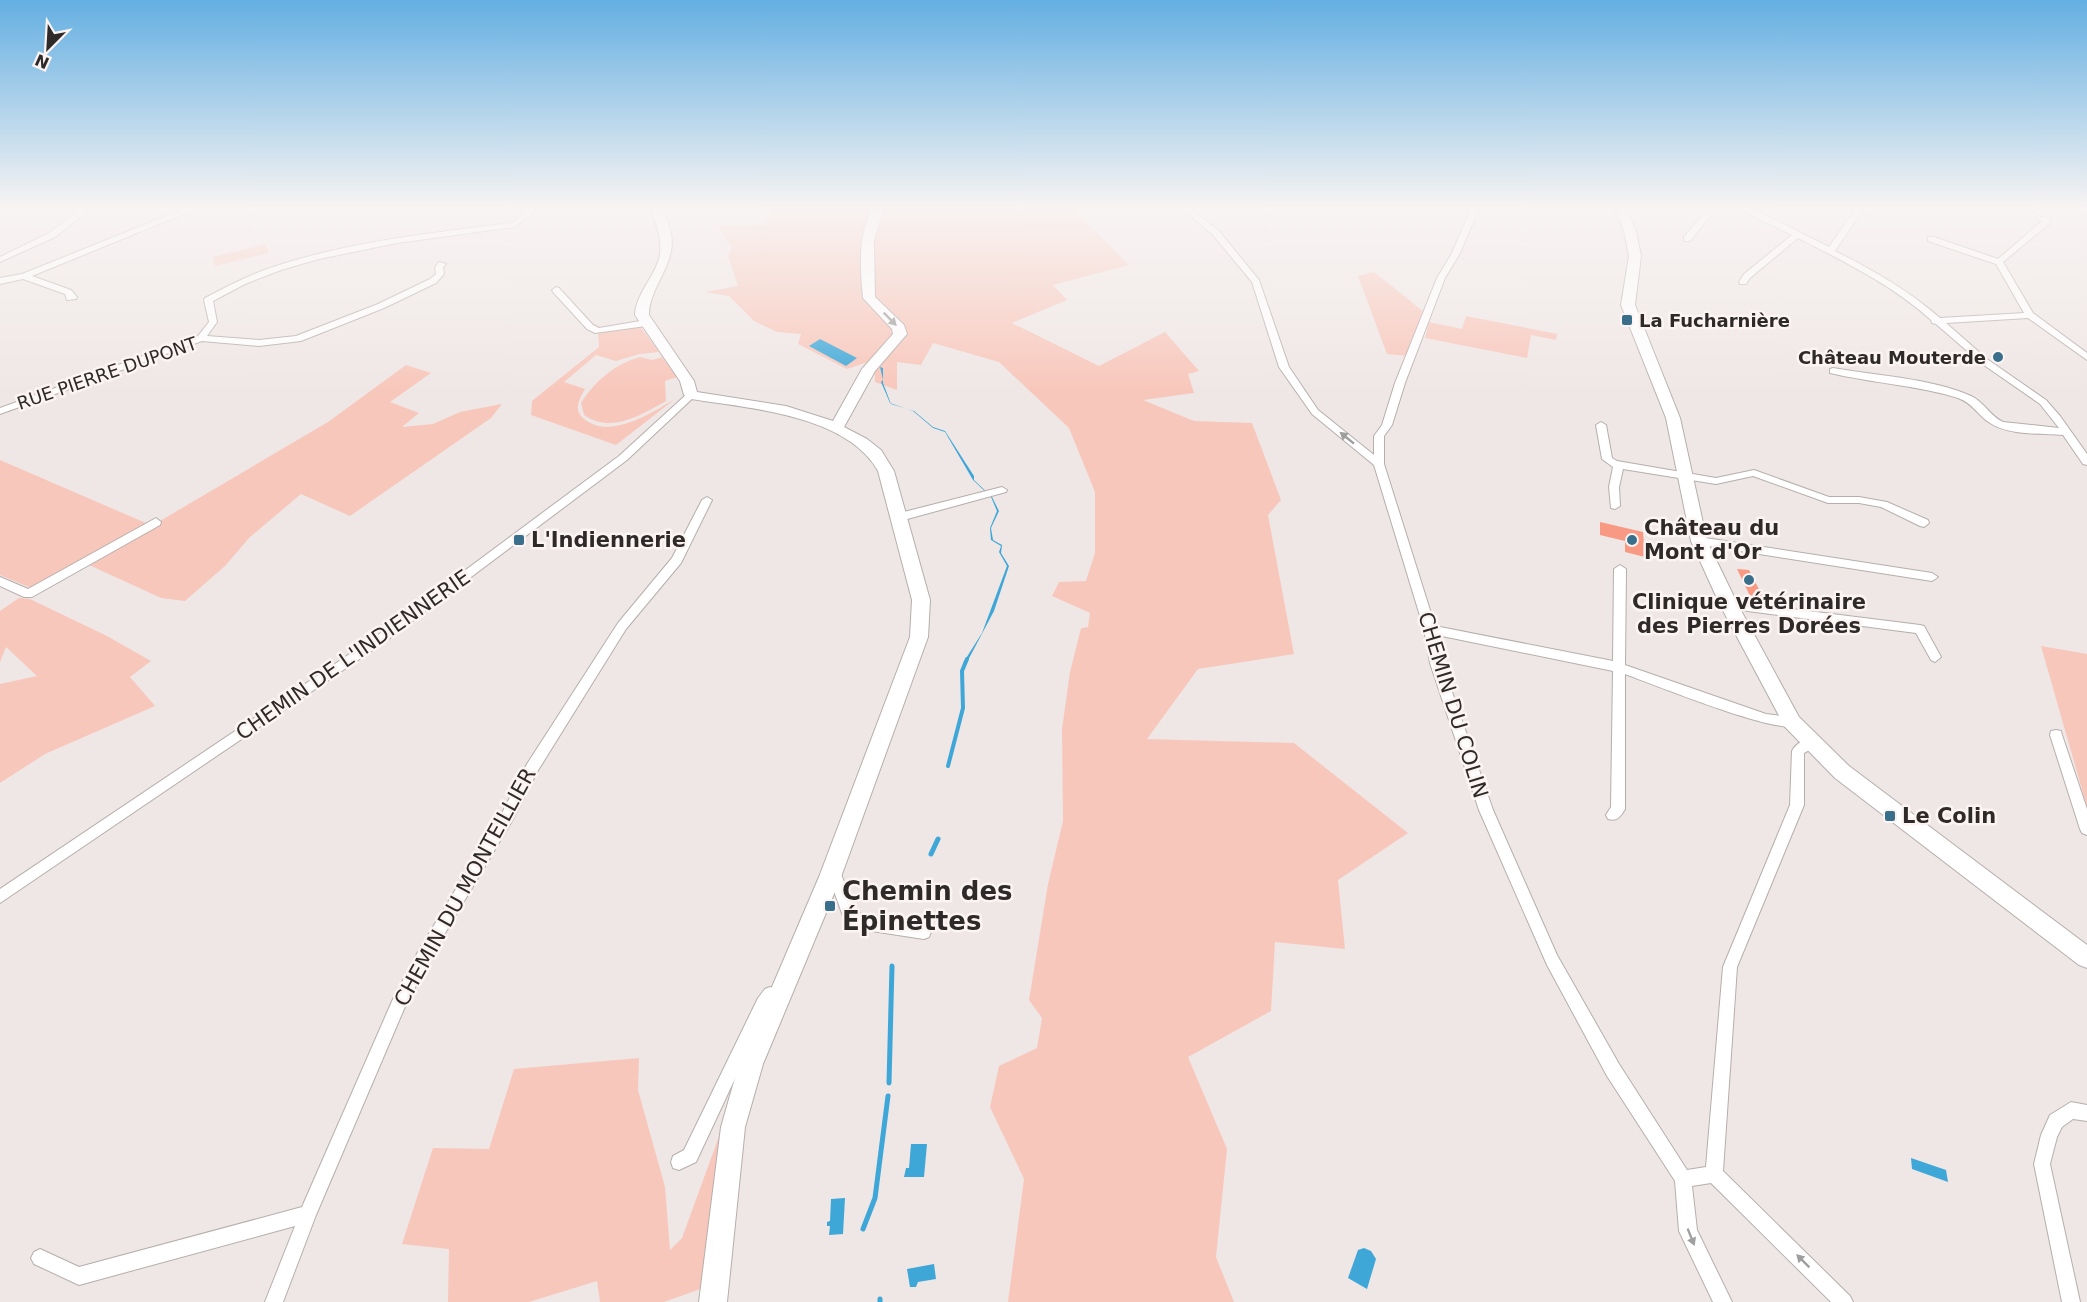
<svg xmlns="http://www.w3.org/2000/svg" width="2087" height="1302" viewBox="0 0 2087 1302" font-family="'DejaVu Sans',sans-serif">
<rect width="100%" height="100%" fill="#efe7e5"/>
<!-- green -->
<g fill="#f8c7bb">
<path d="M773 208H1072L1129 265 1053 285 1067 300 1012 323 1099 366 1165 332 1199 371 1188 374 1194 393 1143 400 1194 421 1252 423 1281 500 1268 515 1294 654 1198 669 1147 739 1294 743 1408 833 1338 880 1345 949 1275 942 1271 1011 1188 1057 1227 1149 1216 1257 1234 1302H1008L1024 1179 990 1107 999 1066 1037 1048 1042 1018 1029 1000 1048 884 1063 821 1062 729 1070 672 1081 628 1088 627 1090 613 1052 596 1059 582 1086 581 1095 553V492L1069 428 999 362 933 343 921 365 897 362V390L875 382 874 360 847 369 798 344 801 334 777 332 754 321 729 296 705 292 738 286 728 256 732 247 718 226 765 225Z"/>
<path d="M266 244 269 253 215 266 213 257Z"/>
<path d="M1374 272 1423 311 1408 356 1387 354 1358 276Z"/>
<path d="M1466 316 1557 334 1556 340 1531 335 1527 358 1425 338 1429 322 1462 329Z"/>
<path d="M640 326 659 352 639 354 616 361 596 355 564 382 585 389C580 398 573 409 583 418 609 441 651 413 675 399L616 445 531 415 532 401 599 347 598 332Z"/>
<path d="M640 357 652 360 662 357 677 377 665 381 666 401C641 415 611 434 584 415L581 403C595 381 615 364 640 357Z"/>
<path d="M406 365 431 373 390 402 419 413 402 427 433 424 460 412 502 404 491 418 350 516 301 494 249 538 225 566 185 601 161 598 87 564 328 422Z"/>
<path d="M0 460 148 524 31 588 0 575Z"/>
<path d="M19 598 30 599 107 636 151 661 130 677 155 706 45 754 0 783V684L37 676 6 647 0 662V611Z"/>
<path d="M2041 646 2087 654V807Z"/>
<path d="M639 1058 638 1090 665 1187 670 1250 682 1238 721 1131 706 1287 664 1302H600L597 1281 529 1302H448L449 1249 402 1244 433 1148 489 1149 514 1069Z"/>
</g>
<!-- water -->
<g fill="#3ea7d8">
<path d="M820 339 857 358 846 366 809 346Z"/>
<path d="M880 367 883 368V383L891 404 914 411 933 427 945 431 974 476V480L992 497 999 511 991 528 993 540 1002 545 1001 553 1009 566 994 611 966 664 963 663 982 633 1007 566 999 552 1001 546 991 540 990 528 997 511 991 497 973 480 945 432 933 428 913 411 890 403 881 382 883 380Z"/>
<path d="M911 1144H927L924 1177H904L906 1168H909Z"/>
<path d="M1911 1158 1946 1170 1948 1182 1912 1169Z"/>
<path d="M845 1198 843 1234 829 1235 830 1226H827V1222L830 1221 831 1199Z"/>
<path d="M1364 1248 1371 1251 1376 1259 1367 1289 1348 1278 1358 1250Z"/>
<path d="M934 1264 936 1279 918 1282 916 1287H910L907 1269Z"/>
</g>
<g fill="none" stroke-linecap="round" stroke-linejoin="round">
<!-- stream-far1 -->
<path stroke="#3ea7d8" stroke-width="4" d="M948 766 963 708 962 671 967 659"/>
<!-- stream -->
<g stroke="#3ea7d8" stroke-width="5">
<path d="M931 854 938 839"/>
<path d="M889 1083 892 966"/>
<path d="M863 1229 875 1198 888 1096"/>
<path d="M880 1299V1302"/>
</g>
</g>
<!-- building -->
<g fill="#f89983">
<path d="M1600 522 1643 532 1645 557 1625 552V541L1600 535Z"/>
<path d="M1737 569 1749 570 1764 599 1751 598Z"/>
</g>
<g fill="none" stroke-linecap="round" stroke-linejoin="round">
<defs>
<g id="street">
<path d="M83 208H92L55 237 0 262V257L49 233Z"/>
<path d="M186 208H198L32 276 71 290 77 297 76 299 67 300 65 294 23 279 0 284V278L22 274Z"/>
<path d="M525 208H533L535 212 514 227 397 243 319 259 281 270 245 284 213 301 217 322 207 336 259 340 296 336 378 304 430 279 436 274 435 267 439 262 446 264 443 267 444 274 436 283 384 308 301 341 259 346 202 341 0 414V408L198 336 209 322 204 300 205 298C228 286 251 274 276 266 352 241 433 233 512 223L527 211Z"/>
<path d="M1181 208H1190L1219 231 1259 280 1289 367 1318 410 1374 455V436L1382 425 1395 383 1437 278 1452 253 1471 208H1479L1460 253 1445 278 1405 383 1392 425 1384 436V464L1435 626 1613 661 1614 569 1620 565 1626 569 1625 665 1766 714 1796 718 1798 722 1796 726C1773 733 1655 685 1625 674V809C1621 816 1617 822 1608 819L1606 815 1611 807 1613 671 1437 635 1442 663 1493 810 1557 955 1619 1064 1687 1170 1706 1167 1723 967 1790 805 1792 751C1796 743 1808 736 1817 738L1818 742 1817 746 1804 753V805L1737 967 1723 1171 1850 1296 1853 1302H1831L1711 1183 1692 1186 1697 1230 1732 1302H1713L1679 1231 1675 1181 1607 1076 1547 965 1479 810 1430 663 1424 629 1374 465 1312 414 1279 367 1252 282 1213 235Z"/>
<path d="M1709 208H1717L1690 241H1684V237Z"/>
<path d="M1736 208H1748L1760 212 1829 247 1856 208H1864L1835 251C1873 270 1908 290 1940 318L2024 313 1996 264 1928 241V237H1934L1998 259 2042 221 2037 218 2038 216 2050 219V223L2003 262 2033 313 2087 353V360L2028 318 1946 323 1987 359 2046 400 2060 416 2087 454V465L2083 464 2063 435C2041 433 2010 436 1990 423 1978 416 1973 403 1958 398 1916 385 1872 383 1830 373V369L1833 368C1873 375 1935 379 1971 396 1984 402 1990 416 2003 422L2059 428 2040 404 1981 363 1936 324 1932 323 1931 320C1892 285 1845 262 1798 238L1750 278 1746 284H1740L1739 282 1744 274 1792 235Z"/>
<path d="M556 287 559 288 593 325 599 328 646 320 650 323 646 326 595 333 587 329 553 292 552 290Z"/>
<path d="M691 392 696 395 694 397 627 460 386 641 0 903V889L378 635 619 456 688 393Z"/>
<path d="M1601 422 1606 425 1612 458 1617 461 1716 478 1754 470 1829 497H1859L1887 502 1928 520 1929 523 1924 527 1920 526 1881 507 1859 503H1828L1753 476 1716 484 1623 469 1619 487 1620 506 1615 509 1611 508 1609 487 1613 467 1602 459 1596 425Z"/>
<path d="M1002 487 1007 490 1006 492 900 521 895 517 896 514Z"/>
<path d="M707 497 712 500 681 563 626 629 537 772 512 821 429 960 404 1009 316 1215 283 1302H265L295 1226 79 1285 34 1264 31 1258 34 1252 40 1249 79 1267 302 1207 393 999 419 950 502 813 527 764 618 623 672 558 702 500Z"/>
<path d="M156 518 161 522 160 525 32 597H24L0 586V577L28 589Z"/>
<path d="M1699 537 1932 573 1938 577 1932 581 1695 544 1694 541 1695 538Z"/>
<path d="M1729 601 1920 625 1924 626 1941 657 1935 662 1931 660 1916 633 1725 608 1723 605 1725 602Z"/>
<path d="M2056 730 2061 731 2062 735 2087 809V835L2082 833 2080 829 2050 735 2051 731Z"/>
<path d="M830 871 841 874 855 910 867 917 924 925 929 927 931 932 929 937 924 939 865 930 844 919 831 883 825 881 823 877 825 873Z"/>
<path d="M770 987 783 991 786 996 783 1001 778 1003 773 1002 768 1008 696 1162 679 1170 673 1168 671 1162 673 1156 684 1150 758 998 765 989Z"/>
<path d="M2071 1102 2087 1105V1121L2073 1119 2062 1127 2057 1137 2050 1164 2080 1302H2062L2034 1164 2041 1135 2050 1115Z"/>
</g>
<g id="secondary">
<path d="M650 208H662C679 243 672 256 656 288 652 298 649 304 649 315L694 381 697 392 786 406 833 421 862 369 893 334 892 329 863 298C860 267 858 237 872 208H884L874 240 875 297 904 325 907 334 875 371 844 427 867 439 881 450 894 471 930 600 928 637 841 877 763 1064 745 1127 727 1302H699L721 1127 739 1064 819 877 910 637 912 600 878 471C847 415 748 408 691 399L684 395 680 381 635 315C636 292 657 275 660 254 662 239 656 222 650 208Z"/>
<path d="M1614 208H1626L1636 231 1641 256 1635 305 1680 418 1707 541 1738 605 1799 717 1849 766 2087 945V968L2079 965 1835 778 1785 727 1720 605 1691 541 1666 418 1621 305 1629 256 1624 231Z"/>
</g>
</defs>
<!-- street casing -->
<use href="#street" stroke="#b6aeac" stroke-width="2"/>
<!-- secondary casing -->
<use href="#secondary" stroke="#b6aeac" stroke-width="2"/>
<!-- street -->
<use href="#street" fill="#fff" fill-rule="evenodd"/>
<!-- secondary -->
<use href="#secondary" fill="#fff" fill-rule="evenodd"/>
</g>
<!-- one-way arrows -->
<defs><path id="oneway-solid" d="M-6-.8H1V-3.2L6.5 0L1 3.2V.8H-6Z" transform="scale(1.5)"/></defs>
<g fill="#a09f9f">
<use href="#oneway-solid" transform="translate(890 319) rotate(45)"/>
<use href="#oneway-solid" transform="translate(1347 438) rotate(-141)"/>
<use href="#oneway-solid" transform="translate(1691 1237) rotate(68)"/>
<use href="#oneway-solid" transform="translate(1803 1261) rotate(-135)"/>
</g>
<!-- sky -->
<linearGradient id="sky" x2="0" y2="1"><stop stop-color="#64afe2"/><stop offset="0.53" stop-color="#f8f4f3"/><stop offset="1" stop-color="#f8f4f3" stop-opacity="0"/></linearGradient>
<rect width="2087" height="391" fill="url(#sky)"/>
<!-- markers -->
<g fill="#396f8b" stroke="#fcf4f2" stroke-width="2">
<rect x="1621" y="314" width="12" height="12" rx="3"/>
<circle cx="1998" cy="357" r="6"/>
<rect x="513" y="534" width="12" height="12" rx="3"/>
<circle cx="1632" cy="540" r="6"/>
<circle cx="1749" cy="580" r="6"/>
<rect x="1884" y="810" width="12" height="12" rx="3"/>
<rect x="824" y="900" width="12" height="12" rx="3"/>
</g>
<g text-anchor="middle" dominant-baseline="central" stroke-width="5" stroke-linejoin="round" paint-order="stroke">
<!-- far-poi labels -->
<g font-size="18" font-weight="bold" fill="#2d2a29" stroke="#fcf4f2" text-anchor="start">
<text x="1639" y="320">La Fucharnière</text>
<text x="1986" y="357" text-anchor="end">Château Mouterde</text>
</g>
<!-- far-street labels -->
<g font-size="18" fill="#2d2a29" stroke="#fcf4f2">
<text transform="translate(107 373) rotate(-19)">RUE PIERRE DUPONT</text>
</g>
<!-- poi labels -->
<g font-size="21" font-weight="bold" fill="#2d2a29" stroke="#fcf4f2" text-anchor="start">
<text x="1644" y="528">Château du<tspan x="1644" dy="24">Mont d'Or</tspan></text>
<text x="531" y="540">L'Indiennerie</text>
<text x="1749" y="602" text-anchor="middle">Clinique vétérinaire<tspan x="1749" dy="24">des Pierres Dorées</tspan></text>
<text x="1902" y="816">Le Colin</text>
</g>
<!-- street labels -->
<g font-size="21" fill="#2d2a29" stroke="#fcf4f2">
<text transform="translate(353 655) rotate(-35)">CHEMIN DE L'INDIENNERIE</text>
<text transform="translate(1453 705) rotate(73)">CHEMIN DU COLIN</text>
<text transform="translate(465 887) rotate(-61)">CHEMIN DU MONTEILLIER</text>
</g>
<!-- near-poi labels -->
<g font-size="26" font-weight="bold" fill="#2d2a29" stroke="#fcf4f2" text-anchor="start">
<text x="842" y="891">Chemin des<tspan x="842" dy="30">Épinettes</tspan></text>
</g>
</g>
<!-- north arrow -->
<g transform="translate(48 48) rotate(204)" stroke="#fcf4f2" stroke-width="4.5" paint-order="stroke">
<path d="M0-4.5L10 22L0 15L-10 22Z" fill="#2d2a29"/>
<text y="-9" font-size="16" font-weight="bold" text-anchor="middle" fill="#2d2a29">N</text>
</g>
</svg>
